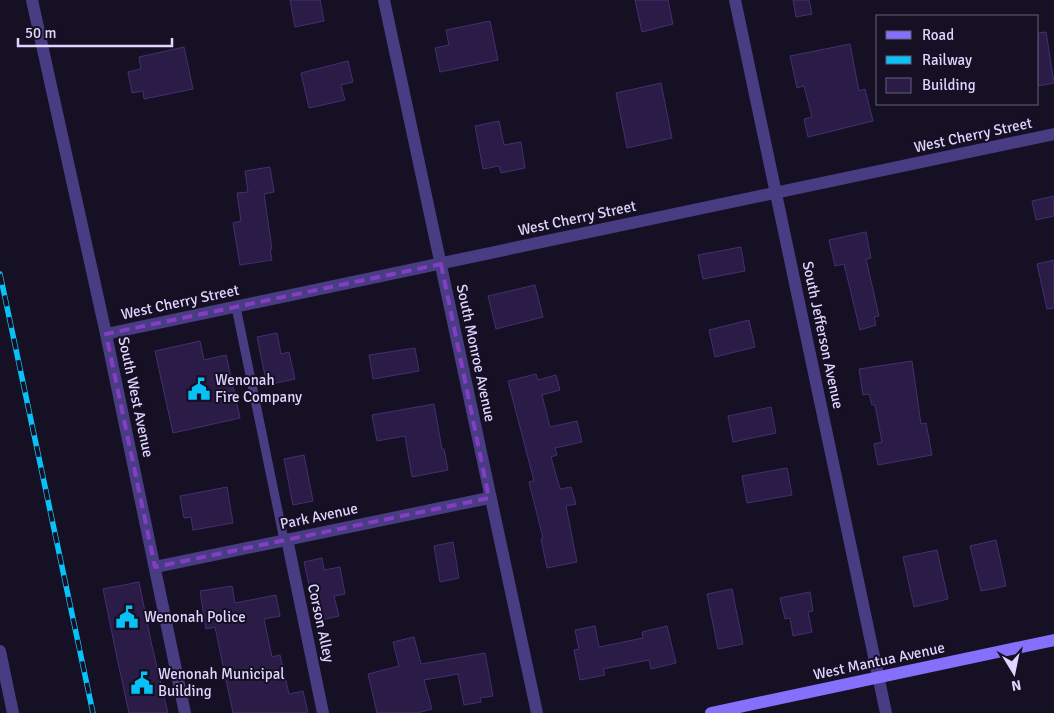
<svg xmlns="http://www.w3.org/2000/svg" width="1054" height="713" viewBox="0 0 1054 713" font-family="Signika,sans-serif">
<rect width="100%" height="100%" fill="#161025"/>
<!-- building -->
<g fill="#2a1c46" stroke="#442f71">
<path d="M290 0H320L324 21 295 27Z"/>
<path d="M635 0H668L673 24 642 32Z"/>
<path d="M793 0H809L812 14 796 17Z"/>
<path d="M490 21 498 60 440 72 435 48 449 45 446 30Z"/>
<path d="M1046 32 1054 83 1038 86V33Z"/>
<path d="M850 44 859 91 865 89 873 121 808 137 804 119 812 117 804 86 797 88 790 56Z"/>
<path d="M184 47 193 89 144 99 143 91 132 93 128 72 141 69 139 57Z"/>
<path d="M348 61 353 82 341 85 345 100 309 108 301 73Z"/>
<path d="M661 83 672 138 627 148 616 93Z"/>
<path d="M499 121 504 145 521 142 525 168 501 173 499 166 483 169 475 126Z"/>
<path d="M270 167 274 192 264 194 272 249H270L272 260 240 265 233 223 241 221 237 193 248 192 245 171Z"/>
<path d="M1054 196V216L1036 220 1032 201Z"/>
<path d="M866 232 871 258 866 259 879 316 874 317 876 325 860 330 844 264 835 266 829 240Z"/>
<path d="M741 247 745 271 703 279 698 255Z"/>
<path d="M1054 260V308L1047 309 1037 264Z"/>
<path d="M535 285 543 317 496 329 488 296Z"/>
<path d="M749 320 755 347 715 357 709 330Z"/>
<path d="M277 333 281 354 289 352 295 379 267 385 257 337Z"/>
<path d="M200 341 204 360 226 355 240 418 173 433 155 351Z"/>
<path d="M415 348 419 371 373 379 369 355Z"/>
<path d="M912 361 921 424 926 423 932 455 878 465 874 444 882 442 875 405H872L869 394 863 395 859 369Z"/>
<path d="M536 374 538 380 556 375 560 390 542 395 550 427 577 421 582 442 555 448 557 455 551 457 560 489 571 487 576 504 566 506 577 562 547 568 541 539 543 538 529 482 534 481 508 381Z"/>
<path d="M434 404 442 449H444L448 470 412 477 405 436 377 441 372 415Z"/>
<path d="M771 407 776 433 733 442 728 416Z"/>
<path d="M304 455 313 501 293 505 284 459Z"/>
<path d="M787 468 792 495 747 503 742 476Z"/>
<path d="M227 487 233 523 193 530 191 517 184 518 180 496Z"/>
<path d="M996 540 1006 586 981 591 970 546Z"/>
<path d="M453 542 459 578 440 582 434 546Z"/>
<path d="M937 550 948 599 914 607 903 557Z"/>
<path d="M322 558 324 570 340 567 345 594 334 596 339 616 317 621 304 562Z"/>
<path d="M139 582 152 646 168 713H129L116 653 103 589Z"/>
<path d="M232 586 235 603 276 595 280 616 264 619 272 657 280 655 289 694 303 691 308 713H233L215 627 206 629 200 591Z"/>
<path d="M732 589 743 644 718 649 707 594Z"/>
<path d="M810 592 813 611 808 612 812 632 793 636 790 618 785 619 780 598Z"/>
<path d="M595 626 599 647 643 638 642 632 667 626 676 663 651 669 649 660 603 669 605 675 580 680 574 650 579 649 575 630Z"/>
<path d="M414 637 421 664 485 653 493 696 480 698 481 702 464 705 458 674 424 680 432 709 417 713H377L368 674 399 666 393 642Z"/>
</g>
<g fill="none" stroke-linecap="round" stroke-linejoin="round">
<!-- lane -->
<path stroke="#483c83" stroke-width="9" d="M236 307 284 540"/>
<!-- street -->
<g stroke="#483c83" stroke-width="12">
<path d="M32 0 106 334 185 713"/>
<path d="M384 0 537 713"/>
<path d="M735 0 886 713"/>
<path d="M106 334 1054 134"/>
<path d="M287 539 323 713"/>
<path d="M155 567 489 498"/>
<path d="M0 651 13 713"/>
</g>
<!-- secondary -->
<path stroke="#8470fa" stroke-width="12" d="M711 713 1054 640"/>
<defs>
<path id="rail" d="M0 274 93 713"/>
</defs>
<!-- rail casing -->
<use href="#rail" stroke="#08c2f7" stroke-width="5.5"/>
<!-- rail -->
<use href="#rail" stroke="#161025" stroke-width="4" stroke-dasharray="11" stroke-linecap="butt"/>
</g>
<!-- marked area -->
<path fill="none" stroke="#853dc5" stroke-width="4" stroke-dasharray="10 6" stroke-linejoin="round" d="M441 264 489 498 155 567 106 334Z"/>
<!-- icons -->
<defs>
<symbol id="civic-bare" viewBox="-9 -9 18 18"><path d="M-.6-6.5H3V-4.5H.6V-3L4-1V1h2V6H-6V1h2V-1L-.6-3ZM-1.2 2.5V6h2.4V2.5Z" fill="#08c2f7" stroke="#161025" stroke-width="2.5" paint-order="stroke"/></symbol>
</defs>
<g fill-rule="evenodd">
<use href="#civic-bare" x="183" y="373" width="32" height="32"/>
<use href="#civic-bare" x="111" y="601" width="32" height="32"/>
<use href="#civic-bare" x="126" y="667" width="32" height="32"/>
</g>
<g text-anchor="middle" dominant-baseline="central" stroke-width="4" stroke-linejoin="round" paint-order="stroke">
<!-- street labels -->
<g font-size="15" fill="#dfd5fe" stroke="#161025">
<text transform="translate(973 135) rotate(-12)">West Cherry Street</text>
<text transform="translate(577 218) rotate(-12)">West Cherry Street</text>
<text transform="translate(180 302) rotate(-12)">West Cherry Street</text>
<text transform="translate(823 335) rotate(78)">South Jefferson Avenue</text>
<text transform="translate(476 353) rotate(78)">South Monroe Avenue</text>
<text transform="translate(136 397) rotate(78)">South West Avenue</text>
<text transform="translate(319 516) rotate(-12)">Park Avenue</text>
<text transform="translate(321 623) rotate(78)">Corson Alley</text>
<text transform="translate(879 661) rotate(-12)">West Mantua Avenue</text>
</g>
<!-- poi labels -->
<g font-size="15" fill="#dfd5fe" stroke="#161025" text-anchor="start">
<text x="215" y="380">Wenonah<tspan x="215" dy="17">Fire Company</tspan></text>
<text x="144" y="617">Wenonah Police</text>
<text x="158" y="674">Wenonah Municipal<tspan x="158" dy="17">Building</tspan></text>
</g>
</g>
<!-- legend -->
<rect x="876" y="15" width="162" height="90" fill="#161025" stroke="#665f7c"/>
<rect x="886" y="31" width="25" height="8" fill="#8470fa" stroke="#665f7c"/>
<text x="922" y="40" font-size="15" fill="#dfd5fe">Road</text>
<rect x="886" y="56" width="25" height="8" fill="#08c2f7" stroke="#665f7c"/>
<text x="922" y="65" font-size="15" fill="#dfd5fe">Railway</text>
<rect x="886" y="78" width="25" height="15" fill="#2a1c46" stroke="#665f7c"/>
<text x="922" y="90" font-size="15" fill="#dfd5fe">Building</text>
<!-- north arrow -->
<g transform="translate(1014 673) rotate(170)" stroke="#161025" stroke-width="4" paint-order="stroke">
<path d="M0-4L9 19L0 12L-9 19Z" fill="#dfd5fe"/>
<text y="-8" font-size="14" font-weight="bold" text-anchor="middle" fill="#dfd5fe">N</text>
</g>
<!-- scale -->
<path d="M18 38v8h154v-8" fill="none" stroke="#dfd5fe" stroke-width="2.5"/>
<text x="25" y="38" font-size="15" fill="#dfd5fe" stroke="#161025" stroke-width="4" paint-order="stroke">50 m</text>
</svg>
